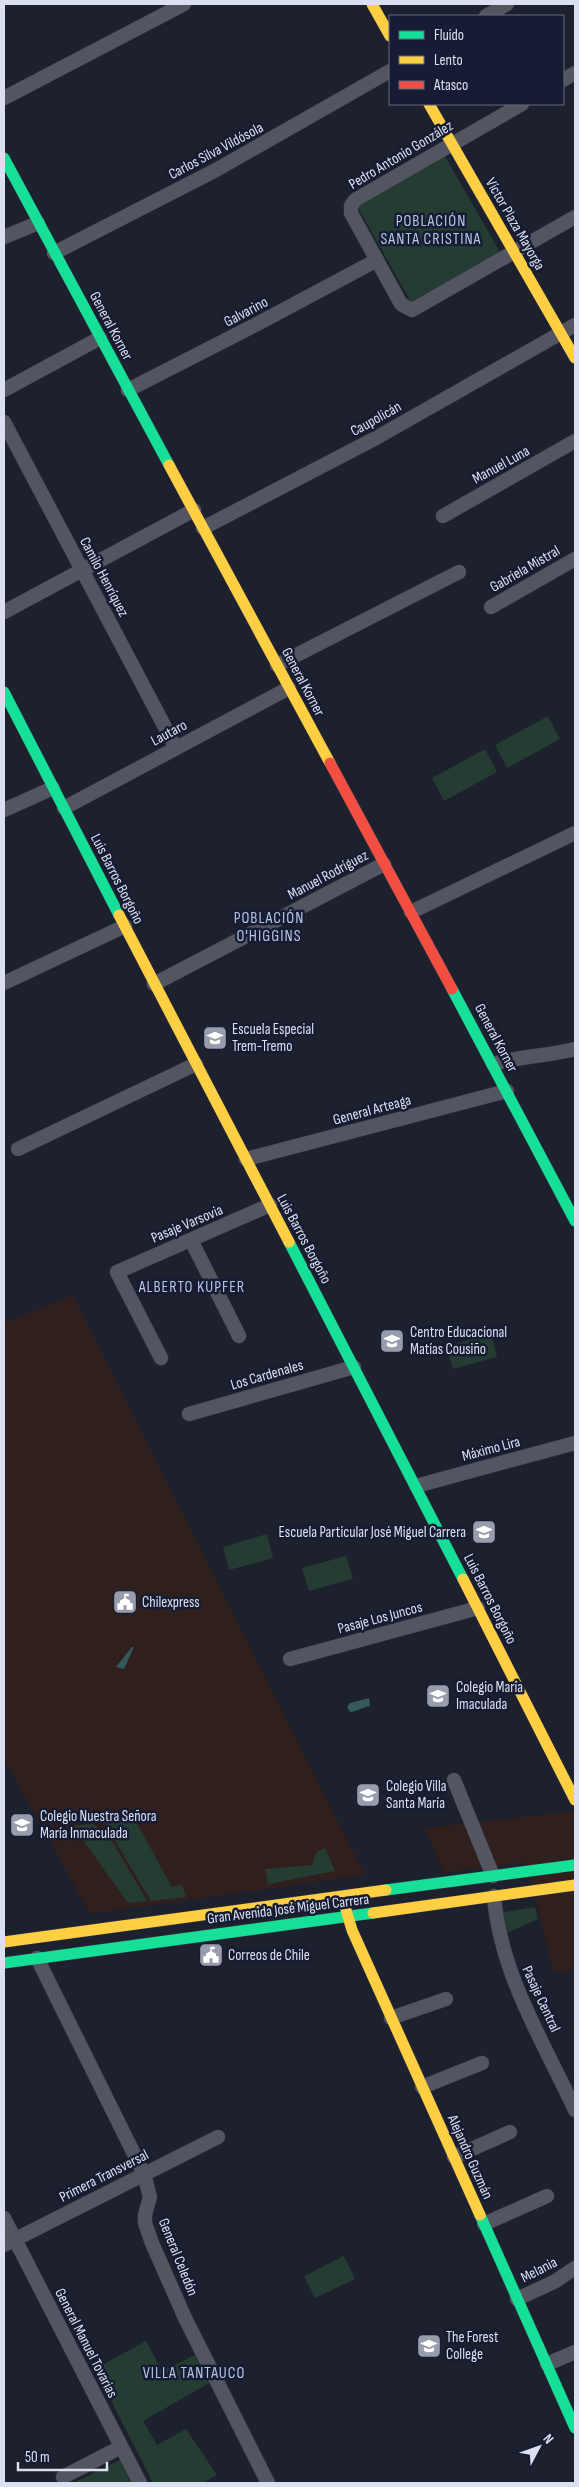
<svg xmlns="http://www.w3.org/2000/svg" width="579" height="2487" viewBox="0 0 579 2487" font-family="'Sofia Sans Condensed',sans-serif">
<rect width="100%" height="100%" fill="#1d202d"/>
<!-- commercial -->
<g fill="#2f201d">
<path d="M73 1295 365 1875 90 1914 4 1758V1323Z"/>
<path d="M575 1811V1970L554 1973 526 1862 444 1873 425 1828Z"/>
</g>
<!-- green -->
<g fill="#253c33">
<path d="M444 155 500 252 411 302 356 204Z"/>
<path d="M548 716 560 739 507 768 495 745Z"/>
<path d="M485 749 497 772 444 801 432 778Z"/>
<path d="M491 1334 497 1357 453 1369 446 1346Z"/>
<path d="M267 1534 273 1558 229 1570 223 1547Z"/>
<path d="M346 1556 353 1579 309 1591 302 1568Z"/>
<path d="M121 1812 135 1820 172 1887 182 1885 186 1897 151 1901 104 1822Z"/>
<path d="M92 1824 106 1831 147 1901 128 1903 73 1826Z"/>
<path d="M325 1848 335 1871 268 1884 265 1869 312 1865 317 1851Z"/>
<path d="M535 1907 538 1919 507 1933 500 1913Z"/>
<path d="M344 2256 355 2279 315 2298 304 2276Z"/>
<path d="M146 2341 162 2371 195 2355 211 2382 143 2421 157 2445 186 2429 217 2475 203 2483H153L95 2369Z"/>
<path d="M120 2460 131 2483H73Z"/>
</g>
<!-- water -->
<g fill="#355a5b">
<path d="M132 1647H134L124 1669 116 1667Z"/>
<path d="M369 1698 370 1706C363 1707 356 1712 350 1712L347 1707 350 1703Z"/>
</g>
<g fill="none" stroke-linecap="round" stroke-linejoin="round">
<defs>
<g id="street">
<path d="M486 16 507 4"/>
<path d="M563 80 575 73"/>
<path d="M4 98 184 4"/>
<path d="M522 104 355 200 351 206V213L401 304 412 310 575 217"/>
<path d="M4 237 38 223"/>
<path d="M54 253 216 170 390 71"/>
<path d="M4 390 100 338"/>
<path d="M128 390 259 323 377 260"/>
<path d="M4 422 176 748"/>
<path d="M443 516 575 441"/>
<path d="M203 528 376 438 575 325"/>
<path d="M491 607 575 559"/>
<path d="M4 612 194 510"/>
<path d="M277 665 459 572"/>
<path d="M64 808 289 688"/>
<path d="M4 810 53 788"/>
<path d="M411 912 575 833"/>
<path d="M4 983 125 926"/>
<path d="M154 984 384 864"/>
<path d="M493 1064C520 1056 548 1056 575 1049"/>
<path d="M18 1149 196 1064"/>
<path d="M246 1159 507 1091"/>
<path d="M191 1240 239 1336"/>
<path d="M161 1358 117 1272 270 1205"/>
<path d="M189 1414 354 1367"/>
<path d="M416 1486 575 1443"/>
<path d="M290 1659 478 1608"/>
<path d="M454 1780 493 1876"/>
<path d="M494 1896C500 1973 543 2041 575 2110"/>
<path d="M37 1958 144 2174 150 2197 145 2215V2223L152 2243 185 2318 268 2483"/>
<path d="M391 2018 446 1999"/>
<path d="M422 2087 482 2063"/>
<path d="M454 2157 510 2132"/>
<path d="M4 2218 140 2483"/>
<path d="M484 2224 547 2196"/>
<path d="M4 2245 218 2137"/>
<path d="M517 2299 554 2282 575 2268"/>
<path d="M547 2364 575 2352"/>
<path d="M63 2477 121 2447"/>
</g>
<g id="fast">
<path d="M4 158 169 465"/>
<path d="M4 692 119 915"/>
<path d="M452 989 575 1221"/>
<path d="M289 1242 463 1579"/>
<path d="M386 1890 575 1865"/>
<path d="M4 1963 373 1913"/>
<path d="M480 2215 575 2428"/>
</g>
<g id="slow">
<path d="M372 4 390 36"/>
<path d="M429 104 575 358"/>
<path d="M169 465 330 763"/>
<path d="M119 915 289 1242"/>
<path d="M463 1579 575 1800"/>
<path d="M344 1903 352 1930 480 2215"/>
<path d="M373 1913 575 1885"/>
<path d="M4 1942 386 1890"/>
</g>
<path id="jam" d="M330 763 452 989"/>
</defs>
<!-- street casing -->
<use href="#street" stroke="#373a45" stroke-width="15"/>
<!-- fast casing -->
<use href="#fast" stroke="#373a45" stroke-width="12"/>
<!-- slow casing -->
<use href="#slow" stroke="#373a45" stroke-width="12"/>
<!-- jam casing -->
<use href="#jam" stroke="#373a45" stroke-width="12"/>
<!-- street -->
<use href="#street" stroke="#535661" stroke-width="14"/>
<!-- fast -->
<use href="#fast" stroke="#16e098" stroke-width="11"/>
<!-- slow -->
<use href="#slow" stroke="#ffcf43" stroke-width="11"/>
<!-- jam -->
<use href="#jam" stroke="#f24e42" stroke-width="11"/>
</g>
<!-- icons -->
<defs>
<symbol id="school-square" viewBox="-11 -11 22 22"><rect x="-9" y="-9" width="18" height="18" rx="4" fill="#989dac" stroke="#161c34"/><path d="M0-5L7-2L0 1L-7-2ZM-4 1L0 2.5L4 1V4Q0 6-4 4Z" fill="#fff"/></symbol>
<symbol id="civic-square" viewBox="-11 -11 22 22"><rect x="-9" y="-9" width="18" height="18" rx="4" fill="#989dac" stroke="#161c34"/><path d="M-.6-6.5H3V-4.5H.6V-3L4-1V1h2V6H-6V1h2V-1L-.6-3ZM-1.2 2.5V6h2.4V2.5Z" fill="#fff"/></symbol>
</defs>
<g fill-rule="evenodd">
<use href="#school-square" x="201" y="1024" width="28" height="28"/>
<use href="#school-square" x="378" y="1327" width="28" height="28"/>
<use href="#school-square" x="470" y="1518" width="28" height="28"/>
<use href="#civic-square" x="111" y="1588" width="28" height="28"/>
<use href="#school-square" x="424" y="1682" width="28" height="28"/>
<use href="#school-square" x="354" y="1781" width="28" height="28"/>
<use href="#school-square" x="8" y="1811" width="28" height="28"/>
<use href="#civic-square" x="197" y="1941" width="28" height="28"/>
<use href="#school-square" x="415" y="2332" width="28" height="28"/>
</g>
<g text-anchor="middle" dominant-baseline="central" stroke-width="5" stroke-linejoin="round" paint-order="stroke">
<!-- street labels -->
<g font-size="15" fill="#dbe0f0" stroke="#161c34">
<text transform="translate(216 151) rotate(-28)">Carlos Silva Vildósola</text>
<text transform="translate(401 155) rotate(-31)">Pedro Antonio González</text>
<text transform="translate(515 224) rotate(60)">Víctor Plaza Mayorga</text>
<text transform="translate(246 312) rotate(-28)">Galvarino</text>
<text transform="translate(111 326) rotate(62)">General Korner</text>
<text transform="translate(376 419) rotate(-29)">Caupolicán</text>
<text transform="translate(501 465) rotate(-29)">Manuel Luna</text>
<text transform="translate(525 569) rotate(-30)">Gabriela Mistral</text>
<text transform="translate(104 577) rotate(62)">Camilo Henríquez</text>
<text transform="translate(303 682) rotate(62)">General Korner</text>
<text transform="translate(169 733) rotate(-28)">Lautaro</text>
<text transform="translate(328 875) rotate(-28)">Manuel Rodríguez</text>
<text transform="translate(117 879) rotate(63)">Luis Barros Borgoño</text>
<text transform="translate(496 1038) rotate(62)">General Korner</text>
<text transform="translate(372 1110) rotate(-15)">General Arteaga</text>
<text transform="translate(187 1224) rotate(-23)">Pasaje Varsovia</text>
<text transform="translate(304 1239) rotate(62)">Luis Barros Borgoño</text>
<text transform="translate(267 1375) rotate(-16)">Los Cardenales</text>
<text transform="translate(491 1449) rotate(-15)">Máximo Lira</text>
<text transform="translate(490 1599) rotate(63)">Luis Barros Borgoño</text>
<text transform="translate(380 1618) rotate(-15)">Pasaje Los Juncos</text>
<text transform="translate(288 1909) rotate(-7)">Gran Avenida José Miguel Carrera</text>
<text transform="translate(541 1999) rotate(65)">Pasaje Central</text>
<text transform="translate(470 2157) rotate(66)">Alejandro Guzmán</text>
<text transform="translate(104 2176) rotate(-27)">Primera Transversal</text>
<text transform="translate(178 2257) rotate(68)">General Celedón</text>
<text transform="translate(539 2270) rotate(-27)">Melania</text>
<text transform="translate(86 2343) rotate(63)">General Manuel Tovarias</text>
</g>
<!-- poi labels -->
<g font-size="15" fill="#dbe0f0" stroke="#161c34" text-anchor="start">
<text x="232" y="1029">Escuela Especial<tspan x="232" dy="17">Trem-Tremo</tspan></text>
<text x="410" y="1332">Centro Educacional<tspan x="410" dy="17">Matías Cousiño</tspan></text>
<text x="466" y="1532" text-anchor="end">Escuela Particular José Miguel Carrera</text>
<text x="142" y="1602">Chilexpress</text>
<text x="456" y="1687">Colegio María<tspan x="456" dy="17">Imaculada</tspan></text>
<text x="386" y="1786">Colegio Villa<tspan x="386" dy="17">Santa María</tspan></text>
<text x="40" y="1816">Colegio Nuestra Señora<tspan x="40" dy="17">María Inmaculada</tspan></text>
<text x="228" y="1955">Correos de Chile</text>
<text x="446" y="2337">The Forest<tspan x="446" dy="17">College</tspan></text>
</g>
<!-- neighbourhood labels -->
<g font-size="16" letter-spacing="1" fill="#b9c4e3" stroke="#161c34">
<text x="431" y="221">POBLACIÓN<tspan x="431" dy="18">SANTA CRISTINA</tspan></text>
<text x="269" y="918">POBLACIÓN<tspan x="269" dy="18">O'HIGGINS</tspan></text>
<text x="192" y="1287">ALBERTO KUPFER</text>
<text x="194" y="2373">VILLA TANTAUCO</text>
</g>
</g>
<!-- border -->
<rect width="579" height="2487" fill="none" stroke="#dbe0f0" stroke-width="10"/>
<!-- legend -->
<rect x="389" y="15" width="175" height="90" fill="#161c34" stroke="#656a7f"/>
<rect x="399" y="31" width="25" height="8" fill="#16e098" stroke="#656a7f"/>
<text x="434" y="40" font-size="15" fill="#dbe0f0">Fluido</text>
<rect x="399" y="56" width="25" height="8" fill="#ffcf43" stroke="#656a7f"/>
<text x="434" y="65" font-size="15" fill="#dbe0f0">Lento</text>
<rect x="399" y="81" width="25" height="8" fill="#f24e42" stroke="#656a7f"/>
<text x="434" y="90" font-size="15" fill="#dbe0f0">Atasco</text>
<!-- north arrow -->
<g transform="translate(539 2447) rotate(49)" stroke="#161c34" stroke-width="4" paint-order="stroke">
<path d="M0-4L9 19L0 12L-9 19Z" fill="#dbe0f0"/>
<text y="-8" font-size="14" font-weight="bold" text-anchor="middle" fill="#dbe0f0">N</text>
</g>
<!-- scale -->
<path d="M18 2462v8h89v-8" fill="none" stroke="#dbe0f0" stroke-width="2.5"/>
<text x="25" y="2462" font-size="15" fill="#dbe0f0" stroke="#161c34" stroke-width="4" paint-order="stroke">50 m</text>
</svg>
